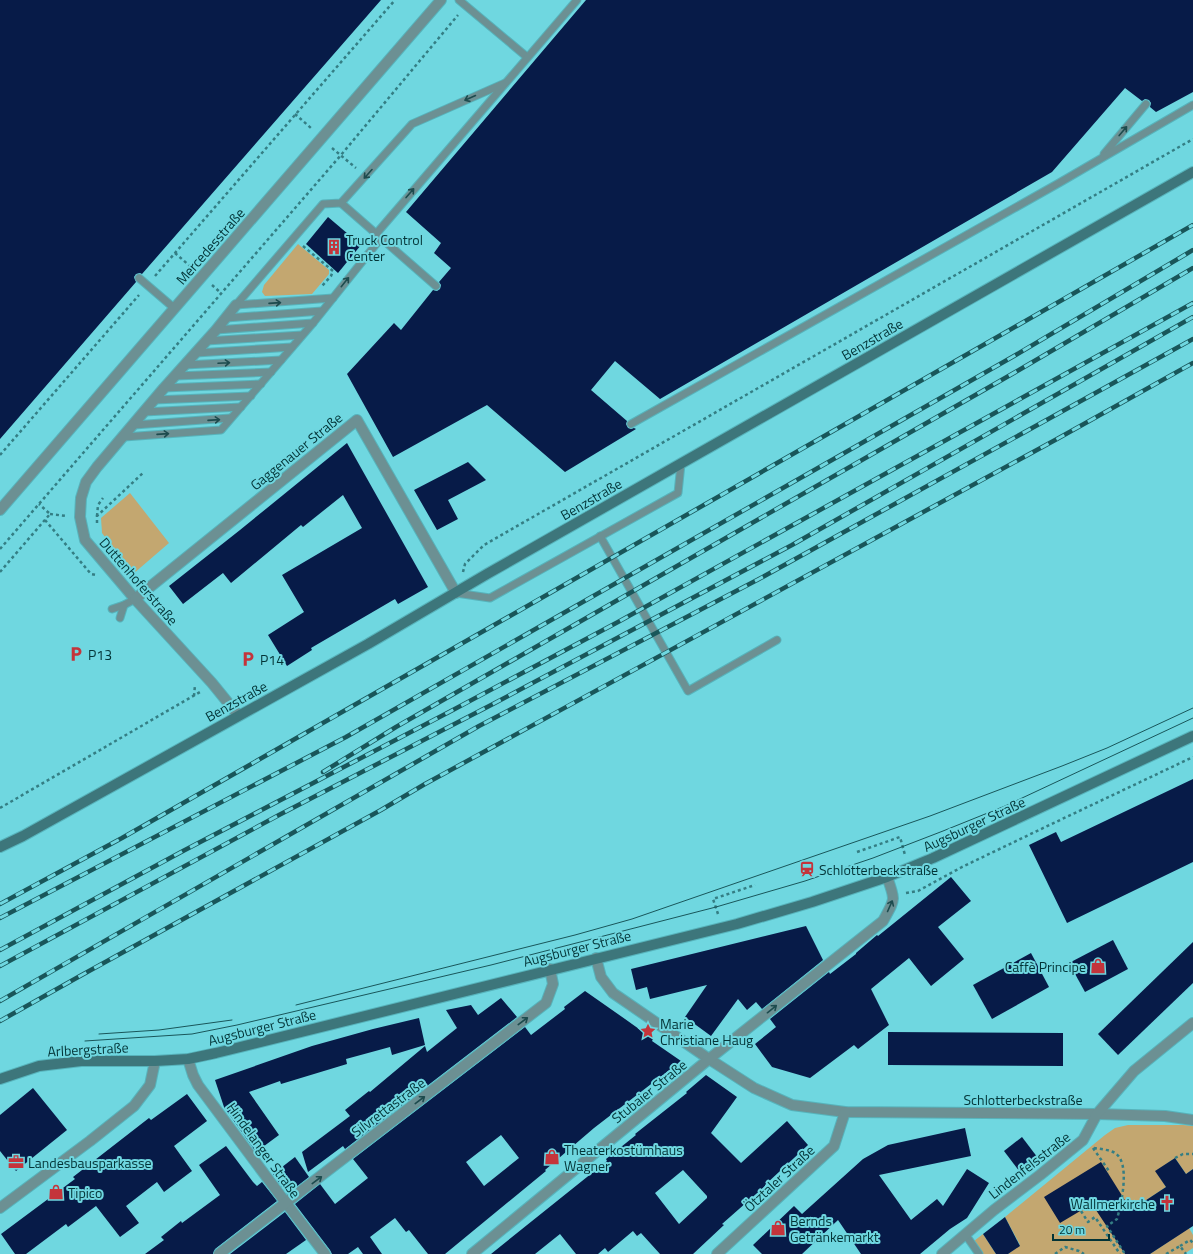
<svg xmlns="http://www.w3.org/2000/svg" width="1193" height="1254" viewBox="0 0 1193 1254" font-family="'Titillium Web',sans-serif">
<rect width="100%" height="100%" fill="#6fd7e0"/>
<!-- green -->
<g fill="#c3a770">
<path d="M298 244 329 270V274L312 294 265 296 262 292 264 285Z"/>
<path d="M130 493 169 543 133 574 102 533 101 518Z"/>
<path d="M1128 1125H1183L1193 1126V1169L1186 1174 1175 1158 1156 1171 1166 1187 1107 1226 1125 1254H1008L1020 1245 1005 1217 1105 1135 1115 1128Z"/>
<path d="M1189 1228 1193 1235V1248L1184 1254H1150Z"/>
<path d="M983 1234 996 1254H983L974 1241Z"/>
</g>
<!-- building -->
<g fill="#071b48" fill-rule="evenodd">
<path d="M0 0H381L142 274 140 273 136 274 134 277 136 282 0 439Z"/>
<path d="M586 0H1193V92L1156 112 1150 107 1151 103 1149 100 1145 99 1142 101 1125 88 1052 172 660 399 615 361 591 390 627 421 626 424 628 428 631 429 634 428 636 429 565 472 487 405 393 457 347 374 394 323 401 330 433 290 437 291 440 289 441 285 439 282 451 268 434 253 441 243 406 212Z"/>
<path d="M328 217 361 245 338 273 306 244Z"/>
<path d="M347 443 428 587 398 604 395 599 311 648 312 650 287 666 268 635 304 612 282 575 362 528 343 495 303 527 301 525 231 583 223 573 183 604 169 586 240 530Z"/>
<path d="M468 462 486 480 448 500 458 519 437 530 414 490Z"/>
<path d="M1193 779V862L1067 923 1029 845 1056 832 1061 842Z"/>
<path d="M951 877 971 901 938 927 964 959 931 986 909 958 871 989 889 1025 858 1049 854 1045 810 1078 772 1067 755 1044 776 1027 770 1019 829 972 830 974 856 954V953L877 935 878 936Z"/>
<path d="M806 926 823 960 762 1009 756 1002 747 1010 738 999 711 1036 685 1017 707 985 650 999 647 987 636 990 631 969Z"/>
<path d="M1113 940 1128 969 1085 992 1069 963Z"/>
<path d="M1193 942V983L1118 1055 1098 1034Z"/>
<path d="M1031 953 1049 987 992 1019 973 985Z"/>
<path d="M585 991 625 1019 653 1039 652 1041 681 1061 594 1128 545 1170 546 1171 445 1254H428L409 1230 406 1232 395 1218 370 1237 382 1254H363L358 1247 348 1254H332L330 1250 295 1204 320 1184 335 1204 368 1178 353 1159 525 1027 531 1035 565 1009 564 1007ZM501 1135 519 1158 484 1186 466 1162Z"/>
<path d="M501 998 517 1017 345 1149 343 1146 308 1172 302 1152 350 1116 345 1110 369 1091 370 1092 425 1046 427 1052 457 1028 446 1010 471 1005 478 1015Z"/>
<path d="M419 1018 425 1045 392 1055 390 1047 346 1059 347 1064 281 1084 280 1081 249 1092 279 1135 256 1152 224 1107 215 1080 312 1046 373 1029Z"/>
<path d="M888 1032 1063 1033V1066L888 1065Z"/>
<path d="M706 1075 737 1097 711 1133 741 1163 787 1121 808 1145 765 1185V1186L722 1224 724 1225 693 1254H660L641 1233 637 1236 633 1231 608 1252 605 1248 598 1254H576L560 1234 535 1254H491L607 1161 606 1159 636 1135 635 1134 687 1093 686 1092ZM683 1170 707 1196V1198L679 1224 655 1193Z"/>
<path d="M33 1088 67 1130 16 1171 0 1151V1115Z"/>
<path d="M187 1094 207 1121 174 1146 192 1171 164 1192 157 1182 126 1206 139 1223 120 1237 96 1206 68 1227 66 1224 26 1254H15L1 1234 75 1179 73 1177 149 1118 151 1120Z"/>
<path d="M965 1128 971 1156 879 1175 911 1220 937 1199 943 1206 967 1169 989 1183 967 1218 950 1229 920 1254H861L838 1220 802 1254H762L753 1245 794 1206 802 1214 863 1159 888 1145Z"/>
<path d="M1022 1137 1041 1162 1023 1176 1004 1151Z"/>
<path d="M226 1146 253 1182 257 1186 262 1182 277 1201 215 1249 213 1254H145L164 1240 161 1237 181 1221 182 1223 220 1195 199 1165Z"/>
<path d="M295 1157 309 1177 287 1194 273 1174Z"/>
<path d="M1175 1158 1186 1174 1193 1169V1226L1150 1254H1125L1092 1204 1060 1223 1044 1197 1101 1162 1131 1210 1166 1187 1155 1171Z"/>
<path d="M285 1212 306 1240 286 1254H230Z"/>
<path d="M1005 1217 1020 1246 1008 1254H996L983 1234Z"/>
</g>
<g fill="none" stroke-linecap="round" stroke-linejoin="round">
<defs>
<g id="service">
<path d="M459 0 527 57"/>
<path d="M1104 154 1146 104"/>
<path d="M341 203 436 286"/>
<path d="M376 234 577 0"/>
<path d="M139 278 174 308"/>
<path d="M236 305 323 204 341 203 412 124 505 83"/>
<path d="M236 305 333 298"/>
<path d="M226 318 322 311"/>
<path d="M216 330 313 323"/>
<path d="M206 341 302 335"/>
<path d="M196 353 292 347"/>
<path d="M185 365 281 360"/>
<path d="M176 376 271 372"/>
<path d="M164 388 261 384"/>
<path d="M154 400 251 396"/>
<path d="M144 412 241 407"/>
<path d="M631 424 1059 183 1193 105"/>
<path d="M134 425 230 418"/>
<path d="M124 437 221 430 313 323 381 238"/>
<path d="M600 536 688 691 777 640"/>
<path d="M456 593 490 598 678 493 681 464"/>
<path d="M112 609 124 605 135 599"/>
<path d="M120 618 124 605"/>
<path d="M965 1234 979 1254"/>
</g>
<g id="minor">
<path d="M236 305 216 330 164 388 97 467 86 482 81 498 80 517 85 540 135 599 212 683 238 715"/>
<path d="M0 510 441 0"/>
<path d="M135 599 357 420 456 593"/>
<path d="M596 958 601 977 613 993 709 1059 754 1088 792 1105 845 1112 1097 1114 1165 1116 1193 1120"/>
<path d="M188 1059 193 1075 198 1085 286 1203 325 1254"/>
<path d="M0 1208 90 1141 134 1106 150 1085 155 1061"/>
<path d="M219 1254 546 1003 553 984 550 969"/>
<path d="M472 1254 709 1059 883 921C895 899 896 901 887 877"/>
<path d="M717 1254 834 1146 845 1112"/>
<path d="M942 1254 994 1210 1040 1175 1083 1140 1097 1114 1134 1071 1193 1023"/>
</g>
<g id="secondary">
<path d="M0 847 23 836 368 644 487 574 1193 172"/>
<path d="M0 1079 39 1066 81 1061H155L188 1059 216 1053 737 924 812 902 887 877 933 858 1193 736"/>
</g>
</defs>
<!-- service casing -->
<use href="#service" stroke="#57b3bb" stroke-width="9"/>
<!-- minor casing -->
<use href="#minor" stroke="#57b3bb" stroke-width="12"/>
<!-- secondary casing -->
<use href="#secondary" stroke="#57b3bb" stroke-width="12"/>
<!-- path -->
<g stroke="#347e84" stroke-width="2.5" stroke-dasharray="3 3" stroke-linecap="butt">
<path d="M295 114 311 128"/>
<path d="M332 148 356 168"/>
<path d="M303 246 333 271 331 276 322 286"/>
<path d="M175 253 191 267"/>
<path d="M155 276 395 0"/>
<path d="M212 285 221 293"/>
<path d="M0 455 139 295"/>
<path d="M50 514 66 516"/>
<path d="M97 516 98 505 103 498"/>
<path d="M45 520 91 574 96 575"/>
<path d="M97 523V516L144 472"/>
<path d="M0 549 341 155 458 15"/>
<path d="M0 572 50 514 39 504"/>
<path d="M463 572 465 564 484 545 1193 139"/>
<path d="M194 696 195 685"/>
<path d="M0 808 200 692"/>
<path d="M857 852 900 837 905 855"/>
<path d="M906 893 918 891 962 867 1039 830 1193 757"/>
<path d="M718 914 713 899 755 885"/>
<path d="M1093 1148 1109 1171 1108 1173"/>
<path d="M1094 1148C1101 1149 1110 1150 1115 1153 1131 1163 1121 1205 1117 1219L1107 1226 1125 1254"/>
<path d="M1175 1158 1183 1154H1193"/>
<path d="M1081 1211 1088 1222 1095 1217 1120 1254"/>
<path d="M1180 1246 1190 1240 1193 1243"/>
<path d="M1055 1254 1065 1247 1079 1251 1084 1254"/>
<path d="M1166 1254 1180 1246 1186 1254"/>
</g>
<!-- service -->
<use href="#service" stroke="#6c9093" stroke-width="7"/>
<!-- minor -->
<use href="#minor" stroke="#6c9093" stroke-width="10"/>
<!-- secondary -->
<use href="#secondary" stroke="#3d767b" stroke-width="10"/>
<!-- tram -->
<g stroke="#19565a" stroke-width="1">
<path d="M296 1005 575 935 632 919 930 816 1062 766 1107 748 1193 708"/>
<path d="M99 1034 159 1030 232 1020"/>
<path d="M85 1041 192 1034 237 1025 491 965 716 907 805 881 873 858 943 831 1005 806 1193 718"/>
</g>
<defs>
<g id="rail">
<path d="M323 772 396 727 1019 370 1193 268"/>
<path d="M0 904 122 838 1193 225"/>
<path d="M0 918 346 737 853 448 1014 356 1193 250"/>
<path d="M0 950 183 851 451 711 618 622 1193 303"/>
<path d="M0 966 279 815 493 704 792 545 1193 317"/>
<path d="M0 1001 479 726 759 579 1193 339"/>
<path d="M0 1021 80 976 381 810 425 784 1057 439 1193 363"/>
</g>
</defs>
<!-- rail casing -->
<use href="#rail" stroke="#19565a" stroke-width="4.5"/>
<!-- rail -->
<use href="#rail" stroke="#6fd7e0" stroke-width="3" stroke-dasharray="9" stroke-linecap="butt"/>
</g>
<!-- one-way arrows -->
<defs><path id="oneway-shaft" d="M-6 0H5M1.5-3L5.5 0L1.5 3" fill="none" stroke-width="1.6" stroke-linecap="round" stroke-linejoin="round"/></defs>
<g stroke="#1d4b4e">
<use href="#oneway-shaft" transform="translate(470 98) rotate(156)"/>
<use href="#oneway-shaft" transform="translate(1123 131) rotate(-50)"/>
<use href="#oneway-shaft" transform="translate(368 174) rotate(132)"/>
<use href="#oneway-shaft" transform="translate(410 193) rotate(-49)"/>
<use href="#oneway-shaft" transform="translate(345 282) rotate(-51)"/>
<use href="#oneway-shaft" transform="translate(275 303) rotate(-4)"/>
<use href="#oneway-shaft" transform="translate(224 363) rotate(-3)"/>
<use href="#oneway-shaft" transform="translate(214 420) rotate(-4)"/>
<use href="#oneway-shaft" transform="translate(163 434) rotate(-4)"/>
<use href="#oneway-shaft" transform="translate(890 906) rotate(-66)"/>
<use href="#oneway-shaft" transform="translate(772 1009) rotate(-39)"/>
<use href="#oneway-shaft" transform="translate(523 1021) rotate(-37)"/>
<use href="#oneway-shaft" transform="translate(420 1100) rotate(-37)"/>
<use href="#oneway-shaft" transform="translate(317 1180) rotate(-37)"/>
</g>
<!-- icons -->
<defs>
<symbol id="building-bare" viewBox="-9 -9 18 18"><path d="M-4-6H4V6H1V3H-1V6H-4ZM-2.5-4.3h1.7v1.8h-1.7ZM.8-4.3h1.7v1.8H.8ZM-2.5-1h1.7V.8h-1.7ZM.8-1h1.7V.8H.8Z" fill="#c4343b" stroke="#6fd7e0" stroke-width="2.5" paint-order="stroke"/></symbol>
<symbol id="parking-bare" viewBox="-9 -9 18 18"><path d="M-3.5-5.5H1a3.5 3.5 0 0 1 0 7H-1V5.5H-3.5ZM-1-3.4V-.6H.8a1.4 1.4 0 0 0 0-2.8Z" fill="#c4343b" stroke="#6fd7e0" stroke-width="2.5" paint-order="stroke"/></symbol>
<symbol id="station-bare" viewBox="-9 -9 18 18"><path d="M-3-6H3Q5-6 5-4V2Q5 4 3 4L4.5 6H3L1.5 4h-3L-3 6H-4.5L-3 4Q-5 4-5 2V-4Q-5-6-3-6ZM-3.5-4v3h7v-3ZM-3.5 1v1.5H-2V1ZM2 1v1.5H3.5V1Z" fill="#c4343b" stroke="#6fd7e0" stroke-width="2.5" paint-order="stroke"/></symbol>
<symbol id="shop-bare" viewBox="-9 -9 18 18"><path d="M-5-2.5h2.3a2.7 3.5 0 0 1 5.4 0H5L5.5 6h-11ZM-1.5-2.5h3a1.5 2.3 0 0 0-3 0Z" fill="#c4343b" stroke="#6fd7e0" stroke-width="2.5" paint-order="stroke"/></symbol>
<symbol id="sight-bare" viewBox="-9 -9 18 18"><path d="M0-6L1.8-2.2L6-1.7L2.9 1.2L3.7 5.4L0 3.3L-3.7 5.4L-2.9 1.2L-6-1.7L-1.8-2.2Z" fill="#c4343b" stroke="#6fd7e0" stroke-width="2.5" paint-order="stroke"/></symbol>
<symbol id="office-bare" viewBox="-9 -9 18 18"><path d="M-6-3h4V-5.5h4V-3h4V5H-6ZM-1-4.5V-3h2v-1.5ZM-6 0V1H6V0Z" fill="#c4343b" stroke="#6fd7e0" stroke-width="2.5" paint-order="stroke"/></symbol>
<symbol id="church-bare" viewBox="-9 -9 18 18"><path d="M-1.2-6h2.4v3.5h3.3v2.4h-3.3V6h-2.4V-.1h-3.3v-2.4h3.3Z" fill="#c4343b" stroke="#6fd7e0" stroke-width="2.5" paint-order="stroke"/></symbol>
</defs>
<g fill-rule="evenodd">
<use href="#building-bare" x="323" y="236" width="22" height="22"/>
<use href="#parking-bare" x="65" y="643" width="22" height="22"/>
<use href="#parking-bare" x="237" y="648" width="22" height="22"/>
<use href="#station-bare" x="796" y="858" width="22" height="22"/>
<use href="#shop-bare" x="1087" y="955" width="22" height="22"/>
<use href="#sight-bare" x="637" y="1020" width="22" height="22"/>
<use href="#shop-bare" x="541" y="1146" width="22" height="22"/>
<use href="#office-bare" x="5" y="1151" width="22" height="22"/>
<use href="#shop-bare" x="45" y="1181" width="22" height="22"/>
<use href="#church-bare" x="1156" y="1192" width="22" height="22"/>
<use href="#shop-bare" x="767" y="1217" width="22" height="22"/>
</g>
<g text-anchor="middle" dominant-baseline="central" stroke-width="4" stroke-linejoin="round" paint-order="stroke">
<!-- poi labels -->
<g font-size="14" fill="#033437" stroke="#6fd7e0" text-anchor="start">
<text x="346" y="239">Truck Control<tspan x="346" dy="16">Center</tspan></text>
<text x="88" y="654">P13</text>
<text x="260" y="659">P14</text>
<text x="819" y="869">Schlotterbeckstraße</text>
<text x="1086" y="966" text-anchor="end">Caffè Principe</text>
<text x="660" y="1023">Marie<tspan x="660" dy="16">Christiane Haug</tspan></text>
<text x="564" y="1149">Theaterkostümhaus<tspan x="564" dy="16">Wagner</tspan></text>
<text x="28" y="1162">Landesbausparkasse</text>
<text x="68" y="1192">Tipico</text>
<text x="1155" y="1203" text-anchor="end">Wallmerkirche</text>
<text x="790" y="1220">Bernds<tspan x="790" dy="16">Getränkemarkt</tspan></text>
</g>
<!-- street labels -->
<g font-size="14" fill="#033437" stroke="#6fd7e0">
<text transform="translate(210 246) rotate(-49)">Mercedesstraße</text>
<text transform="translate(872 339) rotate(-30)">Benzstraße</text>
<text transform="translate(296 451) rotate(-39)">Gaggenauer Straße</text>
<text transform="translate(591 499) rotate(-30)">Benzstraße</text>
<text transform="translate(139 581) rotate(49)">Duttenhoferstraße</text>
<text transform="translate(236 701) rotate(-29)">Benzstraße</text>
<text transform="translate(974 824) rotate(-25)">Augsburger Straße</text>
<text transform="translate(577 948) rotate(-14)">Augsburger Straße</text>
<text transform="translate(262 1027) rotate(-14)">Augsburger Straße</text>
<text transform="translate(88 1049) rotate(-3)">Arlbergstraße</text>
<text transform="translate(649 1091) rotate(-39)">Stubaier Straße</text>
<text x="1023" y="1099">Schlotterbeckstraße</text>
<text transform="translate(388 1107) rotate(-37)">Silvrettastraße</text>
<text transform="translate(264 1150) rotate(54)">Hindelanger Straße</text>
<text transform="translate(1029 1165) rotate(-38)">Lindenfelsstraße</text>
<text transform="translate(779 1178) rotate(-43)">Ötztaler Straße</text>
</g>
</g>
<!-- scale -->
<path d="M1053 1234v6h56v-6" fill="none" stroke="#033437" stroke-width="2"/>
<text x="1059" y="1234" font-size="12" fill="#033437" stroke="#6fd7e0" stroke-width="3" paint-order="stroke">20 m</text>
</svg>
